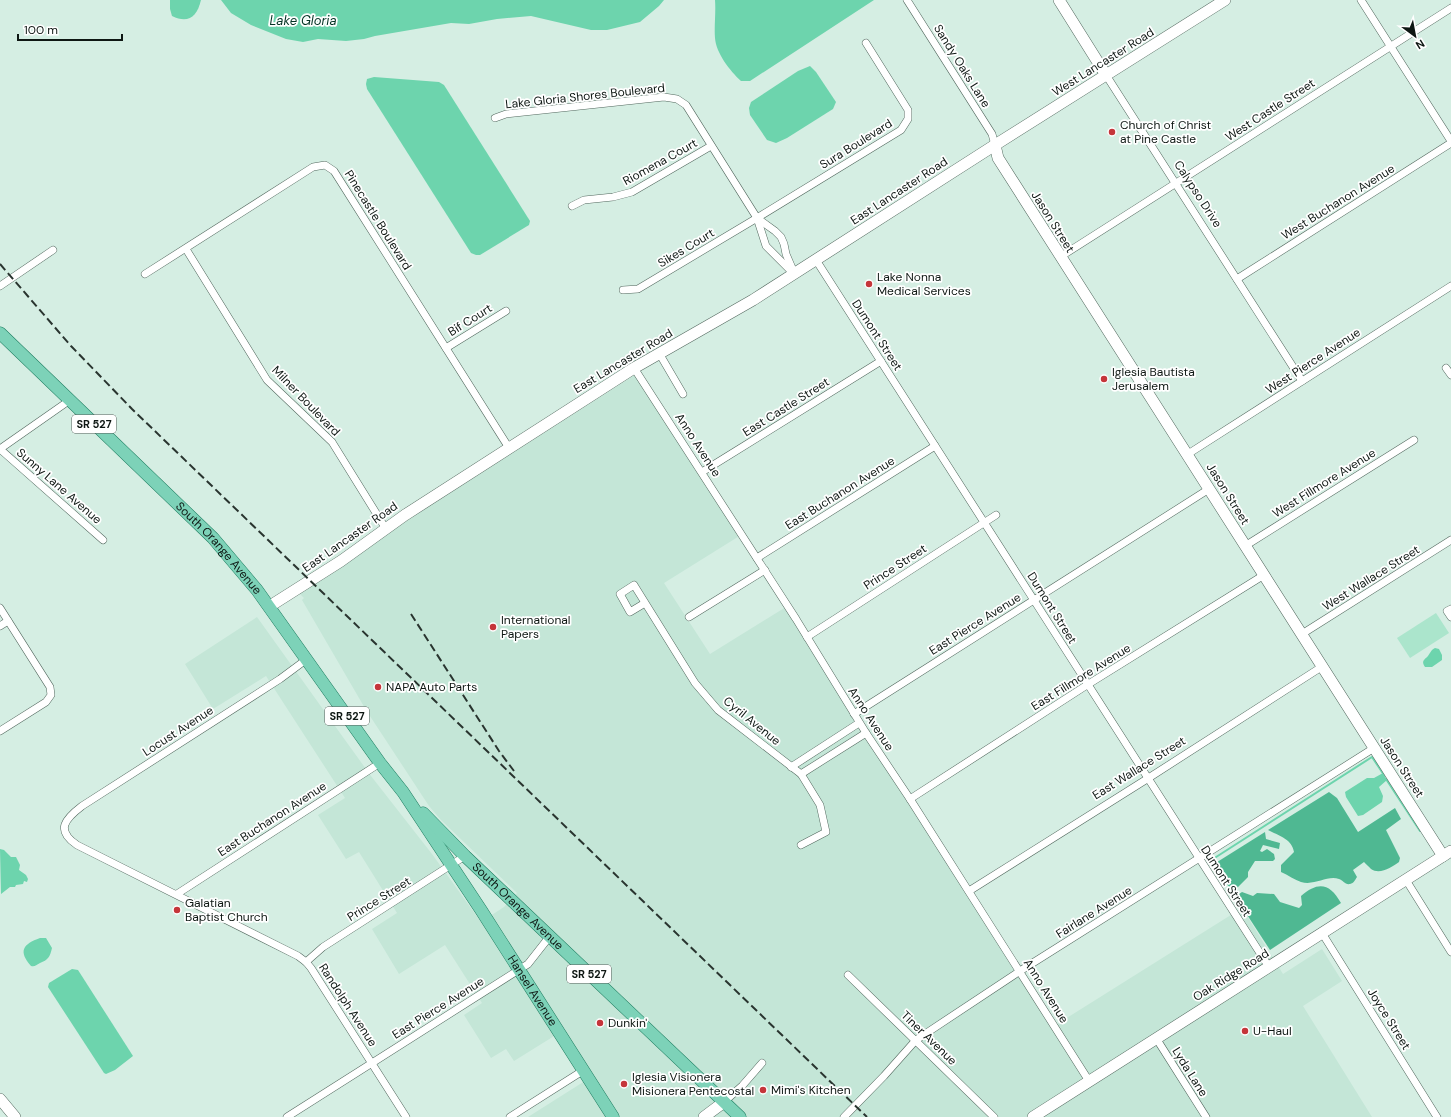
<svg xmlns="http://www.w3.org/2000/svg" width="1451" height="1117" viewBox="0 0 1451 1117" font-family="'DM Sans',sans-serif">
<rect width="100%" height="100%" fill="#d5eee3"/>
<!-- built -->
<path fill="#c4e6d7" d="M638 373 741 535 664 583 710 654 786 607 1054 1026 1242 908 1283 974 1322 949 1342 981 1303 1006 1372 1117H528L588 1079 559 1033 514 1061 506 1049 491 1058 464 1015 482 1003 445 945 399 974 372 929 397 913 359 852 346 859 318 815 345 798 266 676 213 709 185 664 257 617 340 733 371 776 432 854 481 922 504 907 517 893 441 820 429 806 366 710 302 600 304 598 297 591Z"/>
<!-- green -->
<path fill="#abe5cc" d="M1436 613 1449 633 1410 658 1397 638Z"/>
<!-- forest -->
<g fill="#4fb892">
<path d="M1329 792 1337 798 1358 832 1395 808 1401 819 1386 830 1400 858 1399 862C1392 867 1380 875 1371 869 1369 867 1366 864 1364 862L1353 870 1357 877C1355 880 1354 883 1350 884 1345 885 1343 880 1339 879 1327 875 1315 886 1301 882 1295 880 1288 875 1281 872V865L1294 852C1292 839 1279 836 1268 830Z"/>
<path d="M1265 832 1266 839 1280 843 1279 849 1263 845 1260 851 1262 852 1267 849 1274 854 1275 859 1273 861H1255L1248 872V877L1237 888 1239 894 1242 892 1253 896 1257 893 1274 894 1280 902 1299 908 1302 905 1301 896C1318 881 1330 883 1341 903L1270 950 1214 864Z"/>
</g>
<!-- water -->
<g fill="#6dd4ad">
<path d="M170 0H201C197 17 188 24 172 16L170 9Z"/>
<path d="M221 0H664L659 6 640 22 607 30H591L531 16 497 19 469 24 451 23 375 36 364 39 346 41 318 39 303 42 286 39 251 25 231 13Z"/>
<path d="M715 0H874L750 81H741C730 71 716 53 715 38 714 26 716 13 715 0Z"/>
<path d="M810 66 816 72 836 102 833 109 787 138 776 143 767 140 750 115 749 108 751 102 798 71Z"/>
<path d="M374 77 439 82 444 85 530 221 529 225 480 255H476L471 253 367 89 366 84 367 79Z"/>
<path d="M1435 648 1439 649 1442 655V660L1432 667H1425C1421 661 1424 660 1428 656 1431 652 1431 650 1435 648Z"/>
<path d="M1383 773 1387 780 1379 787 1383 796 1382 802 1363 815 1358 816 1346 797 1345 792 1367 778H1374Z"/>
<path d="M0 849 4 850 11 857H16L20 865 19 870 26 875 28 879 27 882 24 881 23 884 16 885 15 887H10L1 894Z"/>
<path d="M40 938H46L52 948C50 957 48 960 40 963 36 965 35 967 31 966 18 951 23 944 40 938Z"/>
<path d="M72 969 78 970 133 1056 115 1070 106 1074 104 1073 48 987 49 983Z"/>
</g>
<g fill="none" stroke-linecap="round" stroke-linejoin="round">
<!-- stream -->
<g stroke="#6dd4ad" stroke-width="2">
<path d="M1386 779 1420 831"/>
<path d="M1213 859 1372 757 1384 775"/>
</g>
<defs>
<g id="street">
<path d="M907 0 992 134 995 145"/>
<path d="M1361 0 1451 141"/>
<path d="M1106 75 1302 381"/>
<path d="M495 118 506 114 664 97 677 99 686 105 757 218 766 246 794 274"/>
<path d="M572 206 584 200 613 197 632 192 711 146"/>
<path d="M757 218 775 231 781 237 784 244 786 254 792 268"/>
<path d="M186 249 267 380 332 442 386 529"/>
<path d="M1060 257 1451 8"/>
<path d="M816 260 1269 967"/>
<path d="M145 274 313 167 325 165 334 171 509 448"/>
<path d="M1237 279 1451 143"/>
<path d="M0 286 53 250"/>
<path d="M623 290 638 289 757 218 901 130 908 119V110L866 43"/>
<path d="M446 348 506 311"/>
<path d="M659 353 683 394"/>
<path d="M634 368 796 619 866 733 910 799 1089 1081"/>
<path d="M1446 368 1451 375"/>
<path d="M70 400 0 449 103 540"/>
<path d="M1188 454 1451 286"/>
<path d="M702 472 881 361"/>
<path d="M1245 546 1414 440"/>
<path d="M757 558 935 446"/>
<path d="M645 603 630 612 620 594 634 585 695 683 718 710 801 774 820 805 826 832 801 845"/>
<path d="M0 608 50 687 51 695 46 702 0 731"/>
<path d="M1451 609 1447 611 1451 617"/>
<path d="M689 617 765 570"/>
<path d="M0 626 8 621"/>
<path d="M1302 634 1451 540"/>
<path d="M807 637 996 515"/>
<path d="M307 659 280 679 82 806C65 819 55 830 77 845L298 956 306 962 311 968 406 1117"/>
<path d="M854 714 1209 489"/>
<path d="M791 767 859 723"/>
<path d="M801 774 866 733"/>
<path d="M910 799 1087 685 1264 575"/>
<path d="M1406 880 1451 952"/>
<path d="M969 891 1147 779 1323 666"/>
<path d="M177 894 380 763"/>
<path d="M1322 933 1437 1117"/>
<path d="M306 962 323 947 465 856"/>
<path d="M848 975 994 1117"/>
<path d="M1156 1038 1206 1117"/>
<path d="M724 1102 742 1086 762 1063"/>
<path d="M287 1117 528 964 550 936"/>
<path d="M510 1117 584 1070"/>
<path d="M844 1117 884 1076 916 1040 1020 971 1374 748"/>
</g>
<g id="secondary">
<path d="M1059 0 1106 75"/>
<path d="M995 145 998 158C1146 391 1295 623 1443 856"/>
<path d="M270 606 341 561 405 515 634 368 753 300 995 145 1225 0"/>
<path d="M0 1099 15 1117"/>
<path d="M704 1117 724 1102"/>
<path d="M1033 1117 1451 851"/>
</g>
<g id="primary">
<path id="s1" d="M0 333 213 538 257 590 380 763 403 792 481 910 613 1117"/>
<path id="s2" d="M423 813 465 856 740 1117"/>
</g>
</defs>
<!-- street casing -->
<use href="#street" stroke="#51675d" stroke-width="8"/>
<!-- secondary casing -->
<use href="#secondary" stroke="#51675d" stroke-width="12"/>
<!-- primary casing -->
<use href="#primary" stroke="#1e7d60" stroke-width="13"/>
<!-- street -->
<use href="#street" stroke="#fff" stroke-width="7"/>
<!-- secondary -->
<use href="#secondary" stroke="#fff" stroke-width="11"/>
<!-- primary -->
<use href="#primary" stroke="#7dd2b8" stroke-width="12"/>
<!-- rail -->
<g stroke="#29342f" stroke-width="2" stroke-dasharray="8 4" stroke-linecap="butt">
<path d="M0 264 71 346 132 409 867 1117"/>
<path d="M411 614 499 751 514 771"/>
</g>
</g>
<!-- markers -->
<g fill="#c5353a" stroke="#fff" stroke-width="1.5">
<circle cx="1112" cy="132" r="4"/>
<circle cx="869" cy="284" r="4"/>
<circle cx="1104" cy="379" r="4"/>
<circle cx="493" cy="627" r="4"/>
<circle cx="378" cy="687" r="4"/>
<circle cx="177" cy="910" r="4"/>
<circle cx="600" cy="1023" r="4"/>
<circle cx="1245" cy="1031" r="4"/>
<circle cx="624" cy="1084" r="4"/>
<circle cx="763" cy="1090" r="4"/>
</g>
<g text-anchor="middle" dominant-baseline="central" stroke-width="3.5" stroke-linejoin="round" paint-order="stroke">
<!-- shield labels -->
<g fill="#fff" stroke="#565d5a" stroke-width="1">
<rect x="72" y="415" width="44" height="18" rx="3"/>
<rect x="325" y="707" width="44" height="18" rx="3"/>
<rect x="567" y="965" width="44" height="18" rx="3"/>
</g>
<g font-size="11" font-weight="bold" fill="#0e1713">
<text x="94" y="424">SR 527</text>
<text x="347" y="716">SR 527</text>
<text x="589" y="974">SR 527</text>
</g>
<!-- street labels -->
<g font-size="12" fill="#0e1713" stroke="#fff">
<text transform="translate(1103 62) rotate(-32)">West Lancaster Road</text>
<text transform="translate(962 66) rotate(58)">Sandy Oaks Lane</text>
<text transform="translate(585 96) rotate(-6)">Lake Gloria Shores Boulevard</text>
<text transform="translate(1270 110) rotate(-33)">West Castle Street</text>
<text transform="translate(856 144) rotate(-32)">Sura Boulevard</text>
<text transform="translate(660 162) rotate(-29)">Riomena Court</text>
<text transform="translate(899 191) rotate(-33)">East Lancaster Road</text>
<text transform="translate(1198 194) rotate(57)">Calypso Drive</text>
<text transform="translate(1338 202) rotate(-32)">West Buchanon Avenue</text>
<text transform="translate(378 220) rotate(58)">Pinecastle Boulevard</text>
<text transform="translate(1053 222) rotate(58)">Jason Street</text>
<text transform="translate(686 248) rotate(-31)">Sikes Court</text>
<text transform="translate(470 320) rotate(-32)">Bif Court</text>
<text transform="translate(877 335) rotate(57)">Dumont Street</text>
<text transform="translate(623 361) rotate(-31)">East Lancaster Road</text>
<text transform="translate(1313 361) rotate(-33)">West Pierce Avenue</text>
<text transform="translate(306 401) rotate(46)">Milner Boulevard</text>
<text transform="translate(786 407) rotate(-32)">East Castle Street</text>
<text transform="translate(698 445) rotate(57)">Anno Avenue</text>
<text transform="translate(1324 483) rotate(-32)">West Fillmore Avenue</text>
<text transform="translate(59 486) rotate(41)">Sunny Lane Avenue</text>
<text transform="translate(840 493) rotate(-32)">East Buchanon Avenue</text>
<text transform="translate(1228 494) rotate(58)">Jason Street</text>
<text transform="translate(350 537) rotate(-35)">East Lancaster Road</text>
<text stroke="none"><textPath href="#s1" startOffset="307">South Orange Avenue</textPath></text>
<text transform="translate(895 567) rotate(-33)">Prince Street</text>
<text transform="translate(1371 578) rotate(-32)">West Wallace Street</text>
<text transform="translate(1052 608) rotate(58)">Dumont Street</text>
<text transform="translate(975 624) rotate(-32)">East Pierce Avenue</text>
<text transform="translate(1081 677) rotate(-32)">East Fillmore Avenue</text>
<text transform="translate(871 719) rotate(57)">Anno Avenue</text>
<text transform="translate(752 721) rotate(39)">Cyril Avenue</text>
<text transform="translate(178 731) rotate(-33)">Locust Avenue</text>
<text transform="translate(1402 767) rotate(57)">Jason Street</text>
<text transform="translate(1139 768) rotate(-32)">East Wallace Street</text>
<text transform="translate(272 819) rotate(-33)">East Buchanon Avenue</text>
<text transform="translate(1226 881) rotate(57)">Dumont Street</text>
<text transform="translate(379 899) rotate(-32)">Prince Street</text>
<text stroke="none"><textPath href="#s2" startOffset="133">South Orange Avenue</textPath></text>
<text transform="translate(1094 912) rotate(-32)">Fairlane Avenue</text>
<text transform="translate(1231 975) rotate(-32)">Oak Ridge Road</text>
<text stroke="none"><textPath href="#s1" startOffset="850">Hansel Avenue</textPath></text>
<text transform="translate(1046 991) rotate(58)">Anno Avenue</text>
<text transform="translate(348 1005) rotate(57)">Randolph Avenue</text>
<text transform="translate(438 1008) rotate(-32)">East Pierce Avenue</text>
<text transform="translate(1389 1019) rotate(58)">Joyce Street</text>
<text transform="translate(929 1038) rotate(44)">Tiner Avenue</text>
<text transform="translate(1190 1072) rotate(58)">Lyda Lane</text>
</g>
<!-- poi labels -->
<g font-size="12" fill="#0e1713" stroke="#fff" text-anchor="start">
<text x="1120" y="125">Church of Christ<tspan x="1120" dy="14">at Pine Castle</tspan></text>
<text x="877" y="277">Lake Nonna<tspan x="877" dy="14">Medical Services</tspan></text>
<text x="1112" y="372">Iglesia Bautista<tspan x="1112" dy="14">Jerusalem</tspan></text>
<text x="501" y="620">International<tspan x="501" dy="14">Papers</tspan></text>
<text x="386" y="687">NAPA Auto Parts</text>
<text x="185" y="903">Galatian<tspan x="185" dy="14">Baptist Church</tspan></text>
<text x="608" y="1023">Dunkin'</text>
<text x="1253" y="1031">U-Haul</text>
<text x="632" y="1077">Iglesia Visionera<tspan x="632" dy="14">Misionera Pentecostal</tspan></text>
<text x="771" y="1090">Mimi's Kitchen</text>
</g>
<!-- water labels -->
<g font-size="13" font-style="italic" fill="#043425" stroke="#fff">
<text x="303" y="20">Lake Gloria</text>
</g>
</g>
<!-- north arrow -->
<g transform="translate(1415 36) rotate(148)" stroke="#ffffff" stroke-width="3" paint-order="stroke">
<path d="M0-3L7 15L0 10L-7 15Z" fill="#0e1713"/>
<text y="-6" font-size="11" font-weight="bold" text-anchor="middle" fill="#0e1713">N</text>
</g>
<!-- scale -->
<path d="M18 34v6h104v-6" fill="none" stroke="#0e1713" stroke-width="2"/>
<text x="24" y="34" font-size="12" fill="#0e1713" stroke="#ffffff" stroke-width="3" paint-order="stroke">100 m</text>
</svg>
